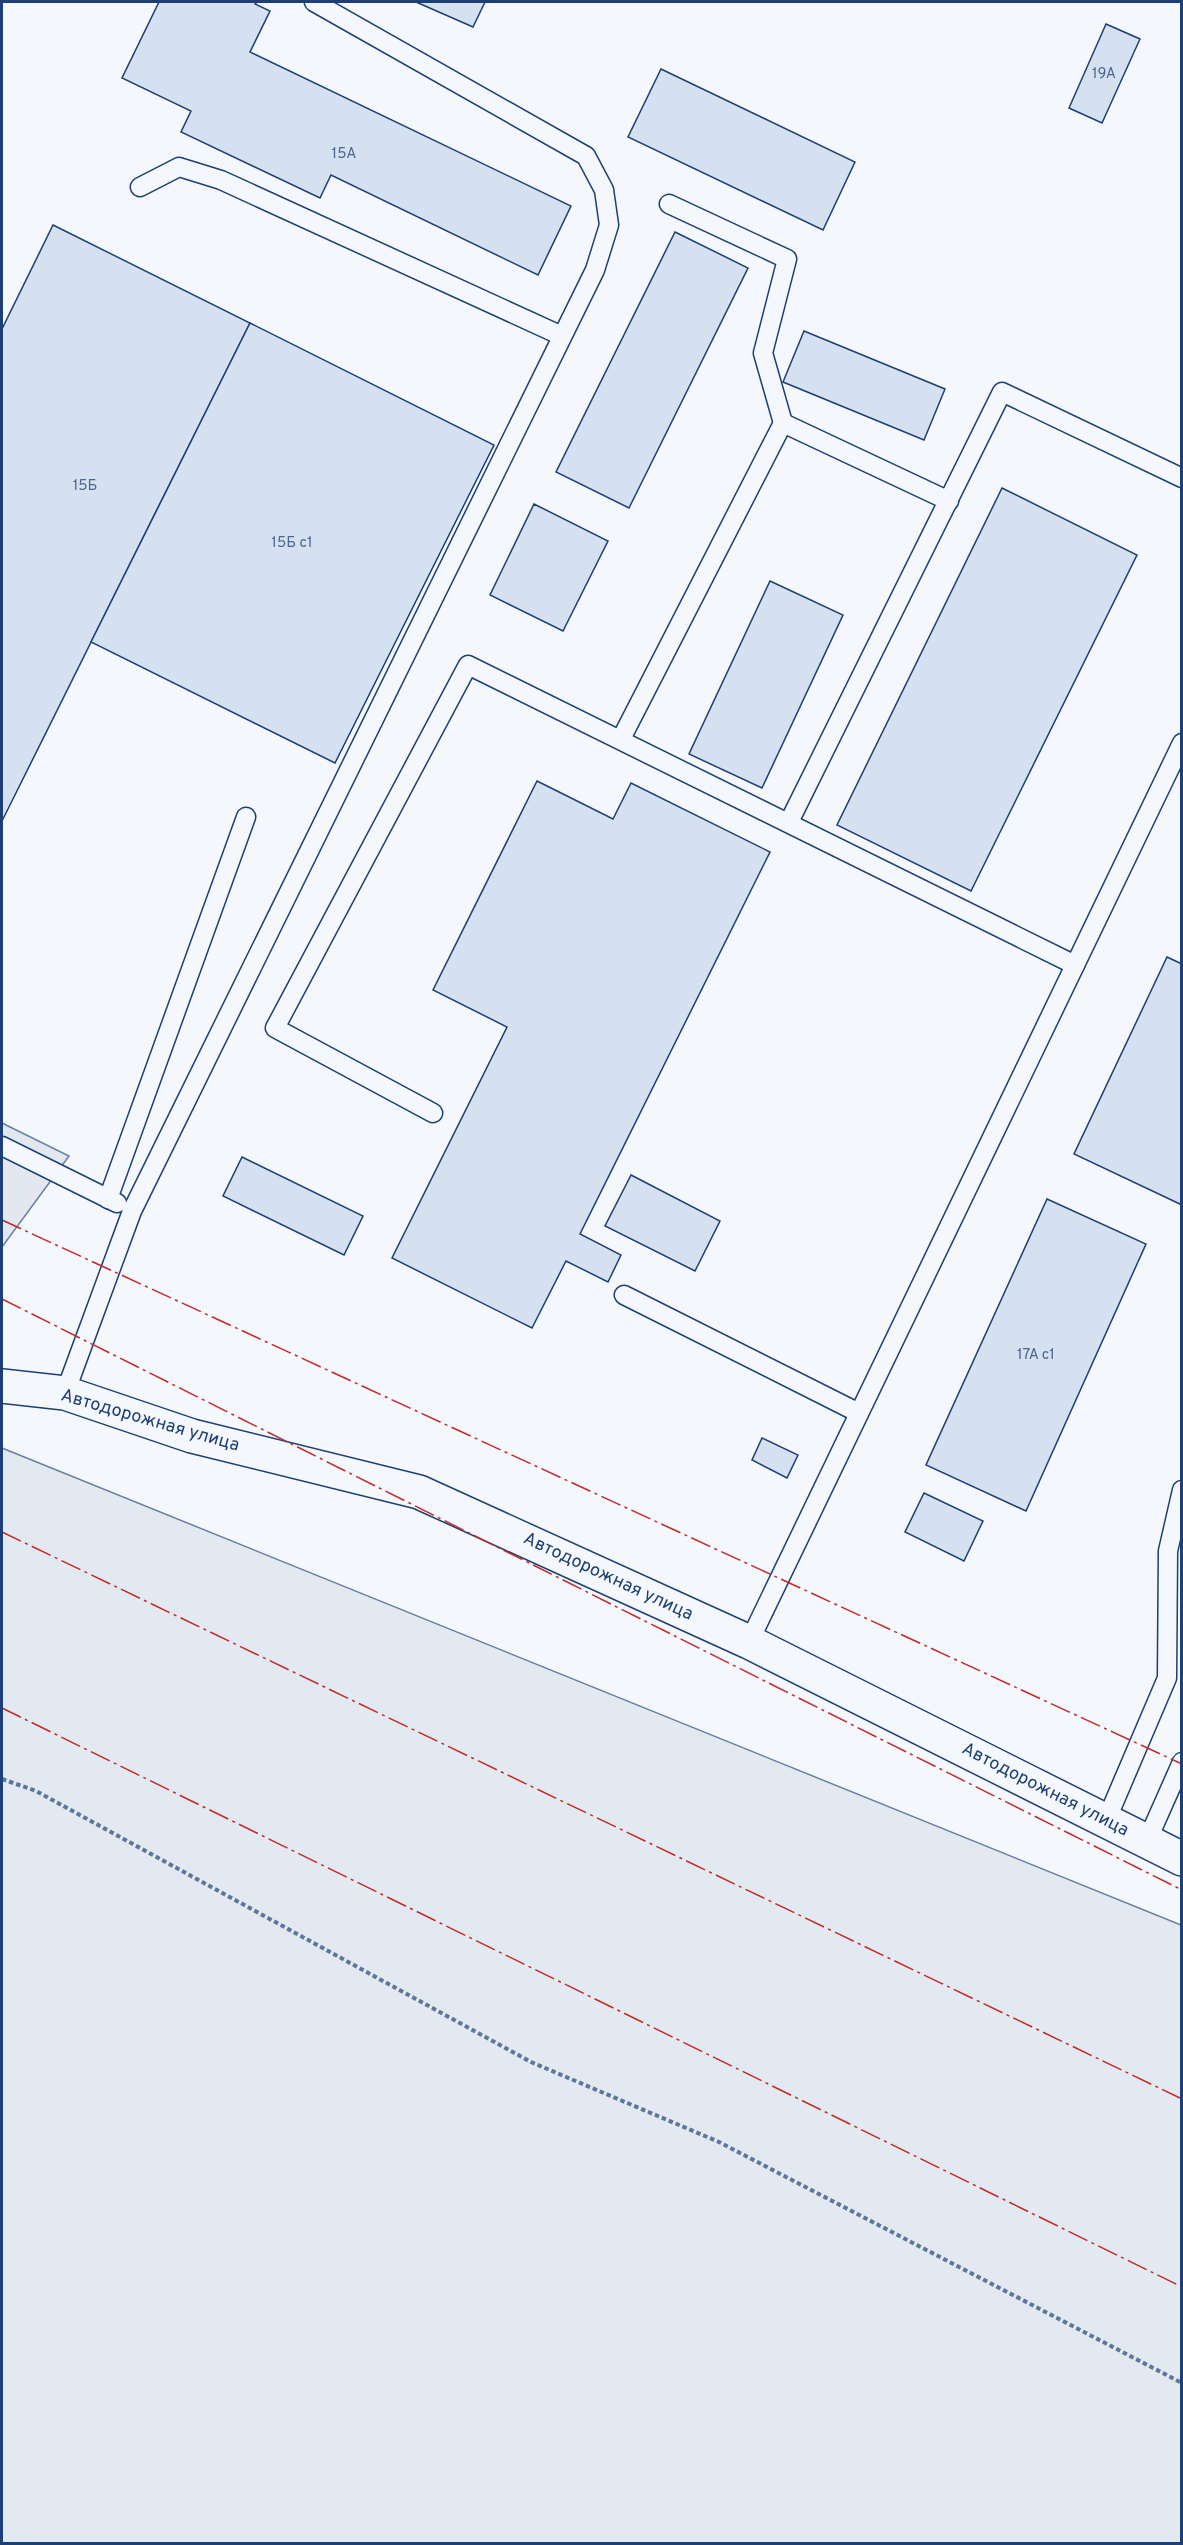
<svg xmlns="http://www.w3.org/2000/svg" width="1183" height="2545" viewBox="0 0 1183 2545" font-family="Overpass,sans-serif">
<rect width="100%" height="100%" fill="#f4f7fb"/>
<!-- green -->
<path fill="#e3e9f0" stroke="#687fa3" stroke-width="1.5" d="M2 1448 1181 1925V2543H2Z"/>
<!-- parking -->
<path fill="#e3e8f0" stroke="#687fa3" stroke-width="1.5" d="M2 1123 69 1156 2 1247Z"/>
<!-- building -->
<g fill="#d5e0f0" stroke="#1d3f73" stroke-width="1.5">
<path d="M159 2H257L255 4 270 11 250 52 571 206 538 275 331 175 320 198 181 132 191 111 122 78Z"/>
<path d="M416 2H485L473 27Z"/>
<path d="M1106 24 1140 39 1102 123 1069 108Z"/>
<path d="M661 69 855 162 823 230 628 137Z"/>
<path d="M53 225 250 323 2 821V329Z"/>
<path d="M675 232 748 268 629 508 556 472Z"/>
<path d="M250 323 494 445 335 763 91 642Z"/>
<path d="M804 331 945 389 924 440 783 382Z"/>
<path d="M1002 488 1137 555 971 891 837 825Z"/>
<path d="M534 504 608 541 563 631 490 595Z"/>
<path d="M770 581 843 615 762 788 689 754Z"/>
<path d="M537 781 613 819 631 783 770 852 580 1234 621 1255 608 1282 566 1261 532 1328 392 1258 507 1027 433 990Z"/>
<path d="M1167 957 1182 964V1205L1074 1154Z"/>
<path d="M242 1157 363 1216 344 1255 223 1196Z"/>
<path d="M631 1175 720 1221 695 1271 605 1226Z"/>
<path d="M1047 1199 1146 1244 1026 1511 926 1465Z"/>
<path d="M762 1438 798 1455 787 1478 752 1460Z"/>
<path d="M924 1493 983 1521 964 1561 905 1532Z"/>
</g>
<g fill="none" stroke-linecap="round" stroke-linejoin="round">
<defs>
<g id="lane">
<path d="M140 187 179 167 221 180 562 336"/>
<path d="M669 204 787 259 763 353 783 423"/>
<path d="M621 739 783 423 949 501"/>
<path d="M789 822 1002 392 1182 478"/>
<path d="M433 1113 275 1028 468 665 1075 965"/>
<path d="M2 1146 117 1203"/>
<path d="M108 1199 246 817"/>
<path d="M624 1295 859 1413"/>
<path d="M65 1393 132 1211 595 270 609 225 604 190 586 156 314 2"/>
<path d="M749 1642 1182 743"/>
<path d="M1106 1821 1167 1678 1168 1551 1182 1490"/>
<path d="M1147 1841 1182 1762"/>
</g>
<path id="street" d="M2 1386 65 1393 192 1436 419 1492 749 1642 1182 1859"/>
</defs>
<!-- lane casing -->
<use href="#lane" stroke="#1d3f73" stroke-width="21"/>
<!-- street casing -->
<use href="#street" stroke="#1d3f73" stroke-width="36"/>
<!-- path -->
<path stroke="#5e769c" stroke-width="4" stroke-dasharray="4.5 3" stroke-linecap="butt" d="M2 1779 36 1791 531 2062 719 2142 1182 2383"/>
<!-- lane -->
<use href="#lane" stroke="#f4f7fb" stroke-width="18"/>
<!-- street -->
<use href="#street" stroke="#f4f7fb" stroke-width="33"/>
<!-- power -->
<g stroke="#c62828" stroke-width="1.5" stroke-dasharray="21 4.5 3 4.5" stroke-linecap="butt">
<path d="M2 1220 1182 1764"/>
<path d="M2 1299 1182 1890"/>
<path d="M2 1532 1182 2099"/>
<path d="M2 1708 1182 2287"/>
</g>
</g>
<g text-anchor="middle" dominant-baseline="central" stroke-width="4.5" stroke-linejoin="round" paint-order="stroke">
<!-- number labels -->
<g font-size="15" fill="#4b6792">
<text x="1104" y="74">19А</text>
<text x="344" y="154">15А</text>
<text x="85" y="486">15Б</text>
<text x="292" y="543">15Б с1</text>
<text x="1036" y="1355">17А с1</text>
</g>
<!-- street labels -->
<g font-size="18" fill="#1d3f73" stroke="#f4f7fb">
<text transform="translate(150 1421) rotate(16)">Автодорожная улица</text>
<text transform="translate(608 1577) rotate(25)">Автодорожная улица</text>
<text transform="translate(1045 1790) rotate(27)">Автодорожная улица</text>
</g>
</g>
<!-- border -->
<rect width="1183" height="2545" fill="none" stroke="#1d3f73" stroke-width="6"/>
</svg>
